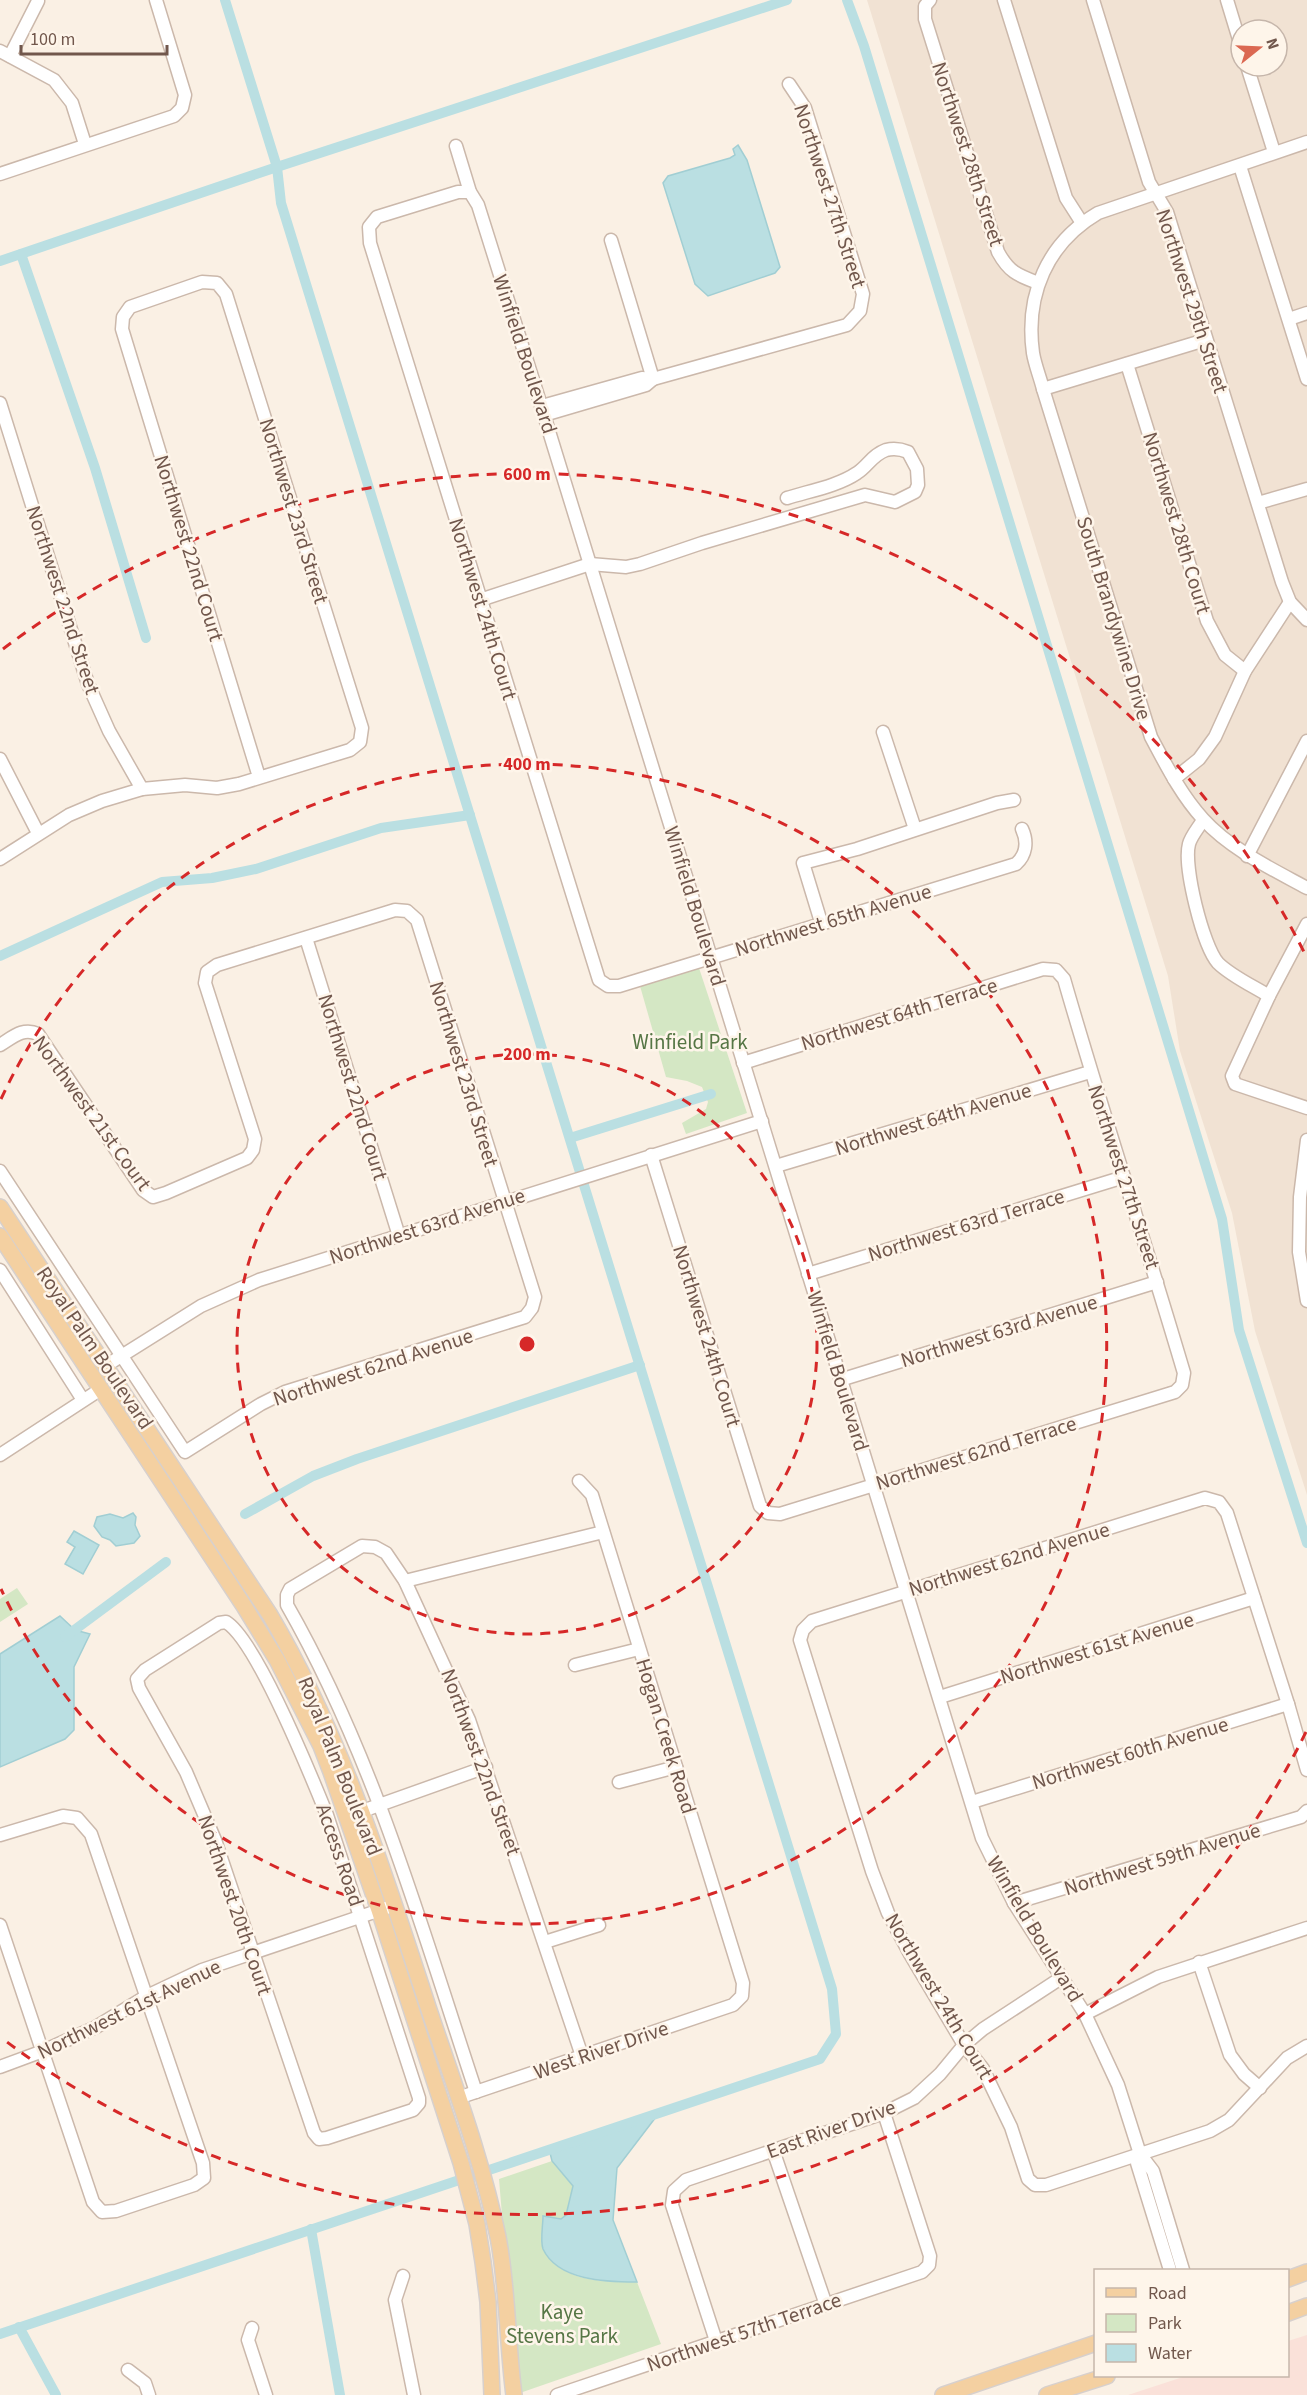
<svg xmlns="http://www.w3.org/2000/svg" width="1307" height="2395" viewBox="0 0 1307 2395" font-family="'Source Sans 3',sans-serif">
<rect width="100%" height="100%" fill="#faf0e4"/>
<!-- residential -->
<path fill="#f1e2d3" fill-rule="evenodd" d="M867 0H1307V1495L1255 1331 1232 1213 1180 1051 1168 976ZM1241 30H1277V66H1241Z"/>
<!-- commercial -->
<path fill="#fae1d9" d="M1307 2335V2395H1128L1186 2376H1288V2341Z"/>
<!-- green -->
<g fill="#d4e7c4">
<path d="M699 968 747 1113 686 1134 682 1123 706 1109 708 1102 702 1087 687 1081 666 1077 640 986Z"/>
<path d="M17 1588 28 1604 0 1622V1599Z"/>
<path d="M552 2161 573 2186 566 2215 561 2219 543 2216C543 2225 540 2242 543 2249 559 2282 606 2282 637 2282L661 2344 517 2394 499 2179Z"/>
</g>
<!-- water -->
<g fill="#badfe2" stroke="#a1ced3" stroke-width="1.5">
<path d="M738 145 747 160 780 267 775 273 708 296 695 284 663 183 668 176 730 158 735 155 733 149Z"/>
<path d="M133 1513 136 1517 135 1525 140 1536 134 1543 116 1546 110 1540 102 1537 94 1526 97 1517 110 1514 123 1518Z"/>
<path d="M74 1531 99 1545 83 1574 65 1564 75 1547 67 1542Z"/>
<path d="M60 1616 75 1630 90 1634 74 1667V1730L65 1739 0 1767V1654Z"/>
<path d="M659 2113 617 2168 613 2220 637 2282C607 2282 558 2281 543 2249 540 2241 543 2225 543 2216L561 2219 566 2215 573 2186 552 2161 549 2149Z"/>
</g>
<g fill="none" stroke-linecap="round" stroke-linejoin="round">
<!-- canal -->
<g stroke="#badfe2" stroke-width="10">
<path d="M847 0 864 46 1222 1219 1239 1330 1307 1543"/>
<path d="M21 254 95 468 146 638"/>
<path d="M0 261 277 167 787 0"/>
<path d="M0 956 162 882 212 878 256 869 381 828 470 815"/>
<path d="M570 1138 711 1094"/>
<path d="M245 1514 313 1476 357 1459 640 1365"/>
<path d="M65 1637 166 1562"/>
<path d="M311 2229 340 2395"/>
<path d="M19 2327 56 2395"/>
<path d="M0 2334 820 2059 836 2034 832 1989 281 203 277 167 225 0"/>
</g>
<defs>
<g id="minor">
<path d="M930 0 925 6V19L998 252C1009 272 1017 275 1038 283"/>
<path d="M1004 0 1066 198 1082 223"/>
<path d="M1093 0 1149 182 1167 212 1282 582 1290 602 1307 620"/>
<path d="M1227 0 1241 46"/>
<path d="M0 51 54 80 72 103 85 144"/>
<path d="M10 56 38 1"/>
<path d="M1247 66 1274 152"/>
<path d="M1307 142 1098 213C1047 243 1025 295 1033 353 1035 365 1040 377 1043 389L1151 737C1166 765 1181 795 1203 819 1230 849 1272 869 1307 888"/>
<path d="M456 146 470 192 478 205 544 415 982 1838 1014 1903 1085 2014 1118 2085 1140 2154 1153 2171 1183 2270"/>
<path d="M1240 166 1307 379"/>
<path d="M0 174 174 116 182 108 185 95 156 0"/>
<path d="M470 192H458L377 217 369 227 370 243 599 980 608 986H619L1016 864C1026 855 1028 842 1022 829"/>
<path d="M611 240 653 379"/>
<path d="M1289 319 1307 313"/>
<path d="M1127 364 1207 621 1225 655 1245 671"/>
<path d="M1043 389 1205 340"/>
<path d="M0 403 88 684 109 731 142 789"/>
<path d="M542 406 642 378 653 379 847 325 860 311 863 294 805 108 789 84"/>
<path d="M544 415 646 385 653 379"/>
<path d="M1258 503 1307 489"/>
<path d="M480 600 590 564 626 567 640 564 702 543 865 495 895 502 915 492 918 485 917 469 908 452C901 449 894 448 886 450 872 455 868 466 857 473 838 486 809 491 787 498"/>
<path d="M883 732 915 829"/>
<path d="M0 759 38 833"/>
<path d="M1174 779 1199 759 1215 737 1245 671 1290 602"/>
<path d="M1203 820C1199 827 1191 836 1189 844 1183 866 1203 946 1218 963 1231 976 1253 986 1269 996"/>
<path d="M1247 856 1307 741"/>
<path d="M0 859 69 815 102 801 142 789 185 785 217 788 239 784 350 750 360 742 362 728 226 294 217 283 202 282 130 307 123 317 122 329 259 777"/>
<path d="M821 922 803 863 857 849 997 803 1014 800"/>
<path d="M1307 924 1269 996 1232 1076 1235 1084 1307 1108"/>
<path d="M306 938 399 1236"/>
<path d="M0 1045C13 1037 23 1027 38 1034L143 1190 153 1197 166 1193 247 1158 253 1150 255 1139 205 983 207 972 217 965 395 910 407 911 417 920 535 1297 532 1308 525 1317 285 1392 261 1404 185 1452 0 1171"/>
<path d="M1307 1140 1300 1197 1299 1252 1307 1301"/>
<path d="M651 1155 760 1506 768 1513 780 1514 1175 1392 1182 1385 1184 1373C1145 1241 1102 1111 1064 979L1056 970 1043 969 743 1063"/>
<path d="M776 1166 1090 1072"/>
<path d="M0 1270 83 1400"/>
<path d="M808 1274 1124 1177"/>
<path d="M107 1365 201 1306 259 1280 762 1121"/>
<path d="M840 1380 1157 1282"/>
<path d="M0 1455 101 1389"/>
<path d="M405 1581 603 1532"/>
<path d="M226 1622C256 1640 312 1778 327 1815L419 2098V2103L413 2110 327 2138 319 2139 314 2133 215 1840 186 1772 139 1688 137 1679 145 1670 219 1623Z"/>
<path d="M575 1665 639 1649"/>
<path d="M940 1697 1254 1598"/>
<path d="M1307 1770 1288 1704 1227 1513 1219 1502 1205 1498 812 1621 803 1630 800 1640 872 1871 888 1913 910 1954 964 2045 983 2069 1011 2127 1028 2179 1035 2185H1046L1210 2131 1229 2120 1287 2058 1307 2046"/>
<path d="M619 1782 676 1767"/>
<path d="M972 1802 1288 1704"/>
<path d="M354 1814 486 1767"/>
<path d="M0 1835 63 1816 77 1818 91 1834 203 2163 204 2178 194 2185 116 2211 102 2212 93 2202 0 1925"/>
<path d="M1014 1903 1301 1817 1307 1811"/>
<path d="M545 1942 599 1925"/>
<path d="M1199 1962 1230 2055 1244 2074 1260 2088"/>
<path d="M1085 2014 1158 1977 1307 1928"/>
<path d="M0 2067 43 2051 96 2027 147 1996 202 1970 395 1905"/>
<path d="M476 2092C421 1926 374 1757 287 1605V1595L290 1589 362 1546 375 1547 386 1553 405 1581 469 1720 582 2056"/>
<path d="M458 2098 733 2005 742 1996 743 1983 592 1495 579 1481"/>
<path d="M773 2150 826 2305"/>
<path d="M1140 2154 1137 2163 1170 2270"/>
<path d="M403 2276 395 2300 414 2395"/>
<path d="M252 2328 248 2340 266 2395"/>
<path d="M716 2341 672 2205 674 2191 686 2180 884 2113 914 2098 940 2074 964 2045 983 2029 1061 1978"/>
<path d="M128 2370 145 2383 149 2395"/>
<path d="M557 2395 922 2272 929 2265 930 2256 884 2113"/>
</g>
<g id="major">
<path d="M0 1207 270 1615C342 1737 384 1872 428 2007 453 2082 482 2159 498 2237 508 2289 507 2342 514 2395"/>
<path d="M0 1236 244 1606 277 1660 321 1746 331 1772 379 1910 461 2163 477 2224 483 2262 488 2302 492 2395"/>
<path d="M1288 2279 1307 2272"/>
<path d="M1288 2313 1307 2306"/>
<path d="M943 2395 1096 2343"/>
<path d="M1047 2395 1107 2376"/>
</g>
</defs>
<!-- minor casing -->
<use href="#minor" stroke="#cbb8ab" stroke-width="15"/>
<!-- major casing -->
<use href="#major" stroke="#d7d0cd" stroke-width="18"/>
<!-- minor -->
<use href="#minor" stroke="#fff" stroke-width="12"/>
<!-- major -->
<use href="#major" stroke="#f4d0a1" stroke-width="15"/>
</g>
<!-- distance rings -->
<g fill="none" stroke="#d62828" stroke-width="3" stroke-dasharray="10 8">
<circle cx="527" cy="1344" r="290"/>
<path d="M1 1099A580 580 0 1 1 1 1589"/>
<path d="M1306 1732A870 870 0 0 1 3 2039M3 649A870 870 0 0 1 1306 956"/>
</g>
<g text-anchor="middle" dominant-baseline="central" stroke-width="5" stroke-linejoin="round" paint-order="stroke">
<!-- street labels -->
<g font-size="21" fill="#71574c" stroke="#fef5ea">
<text transform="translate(968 154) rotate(72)">Northwest 28th Street</text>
<text transform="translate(830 196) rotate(72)">Northwest 27th Street</text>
<text transform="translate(1192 301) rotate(72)">Northwest 29th Street</text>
<text transform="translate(525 354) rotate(72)">Winfield Boulevard</text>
<text transform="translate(294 511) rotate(73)">Northwest 23rd Street</text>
<text transform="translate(1177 523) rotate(73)">Northwest 28th Court</text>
<text transform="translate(189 548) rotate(73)">Northwest 22nd Court</text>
<text transform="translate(63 600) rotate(72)">Northwest 22nd Street</text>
<text transform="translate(483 609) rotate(73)">Northwest 24th Court</text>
<text transform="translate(1114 618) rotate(73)">South Brandywine Drive</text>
<text transform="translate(695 906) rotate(73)">Winfield Boulevard</text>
<text transform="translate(833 920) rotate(-17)">Northwest 65th Avenue</text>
<text transform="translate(899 1014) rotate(-17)">Northwest 64th Terrace</text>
<text transform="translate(464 1074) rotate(73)">Northwest 23rd Street</text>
<text transform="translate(353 1087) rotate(73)">Northwest 22nd Court</text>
<text transform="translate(92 1113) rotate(54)">Northwest 21st Court</text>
<text transform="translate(933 1119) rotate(-17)">Northwest 64th Avenue</text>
<text transform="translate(1124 1177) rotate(72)">Northwest 27th Street</text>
<text transform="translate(966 1225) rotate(-17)">Northwest 63rd Terrace</text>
<text transform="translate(427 1226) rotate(-18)">Northwest 63rd Avenue</text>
<text transform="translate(999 1331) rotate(-17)">Northwest 63rd Avenue</text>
<text transform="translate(707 1336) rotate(73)">Northwest 24th Court</text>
<text transform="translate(95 1348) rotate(56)">Royal Palm Boulevard</text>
<text transform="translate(373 1367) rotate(-18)">Northwest 62nd Avenue</text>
<text transform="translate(838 1371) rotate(73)">Winfield Boulevard</text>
<text transform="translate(976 1453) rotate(-17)">Northwest 62nd Terrace</text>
<text transform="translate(1009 1559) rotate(-17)">Northwest 62nd Avenue</text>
<text transform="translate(1097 1648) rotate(-17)">Northwest 61st Avenue</text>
<text transform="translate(666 1736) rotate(73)">Hogan Creek Road</text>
<text transform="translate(1130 1753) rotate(-17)">Northwest 60th Avenue</text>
<text transform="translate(481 1762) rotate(70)">Northwest 22nd Street</text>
<text transform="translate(340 1766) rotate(68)">Royal Palm Boulevard</text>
<text transform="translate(340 1855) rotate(71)">Access Road</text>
<text transform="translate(1162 1859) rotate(-17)">Northwest 59th Avenue</text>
<text transform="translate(235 1905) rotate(71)">Northwest 20th Court</text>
<text transform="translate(1035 1929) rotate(59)">Winfield Boulevard</text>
<text transform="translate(939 1996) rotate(59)">Northwest 24th Court</text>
<text transform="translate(129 2009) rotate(-26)">Northwest 61st Avenue</text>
<text transform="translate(601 2050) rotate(-19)">West River Drive</text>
<text transform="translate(831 2129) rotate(-20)">East River Drive</text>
<text transform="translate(744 2332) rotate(-19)">Northwest 57th Terrace</text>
</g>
<!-- park labels -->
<g font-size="21" fill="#567645" stroke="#fef5ea">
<text x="690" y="1042">Winfield Park</text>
<text x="562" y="2312">Kaye<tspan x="562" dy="24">Stevens Park</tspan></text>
</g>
</g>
<circle cx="527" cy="1344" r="9" fill="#d62828" stroke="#fef5ea" stroke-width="3"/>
<g font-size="18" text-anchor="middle" font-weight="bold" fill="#d62828" stroke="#fef5ea" stroke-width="5" stroke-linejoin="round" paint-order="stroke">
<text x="527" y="480">600 m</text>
<text x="527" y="770">400 m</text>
<text x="527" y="1060">200 m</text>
</g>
<!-- legend -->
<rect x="1094" y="2269" width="195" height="108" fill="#fef5ea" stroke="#c6b6ab" stroke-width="1.5"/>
<rect x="1106" y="2288" width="30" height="9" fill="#f4d0a1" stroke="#c6b6ab" stroke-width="1.5"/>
<text x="1148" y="2299" font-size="18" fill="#71574c">Road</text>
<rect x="1106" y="2314" width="30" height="18" fill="#d4e7c4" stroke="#c6b6ab" stroke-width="1.5"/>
<text x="1148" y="2329" font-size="18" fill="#71574c">Park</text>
<rect x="1106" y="2344" width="30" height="18" fill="#badfe2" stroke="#c6b6ab" stroke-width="1.5"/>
<text x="1148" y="2359" font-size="18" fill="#71574c">Water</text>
<!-- north arrow -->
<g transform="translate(1259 48) rotate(72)"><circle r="28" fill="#fef5ea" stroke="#c6b6ab" stroke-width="1.5"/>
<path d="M0-4.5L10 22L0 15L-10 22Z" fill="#db6852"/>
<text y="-9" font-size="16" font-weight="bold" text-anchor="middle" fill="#71574c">N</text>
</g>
<!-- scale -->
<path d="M21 45v9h146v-9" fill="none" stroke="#71574c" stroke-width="3"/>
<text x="30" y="45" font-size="18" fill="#71574c" stroke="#fef5ea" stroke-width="4.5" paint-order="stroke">100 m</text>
</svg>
